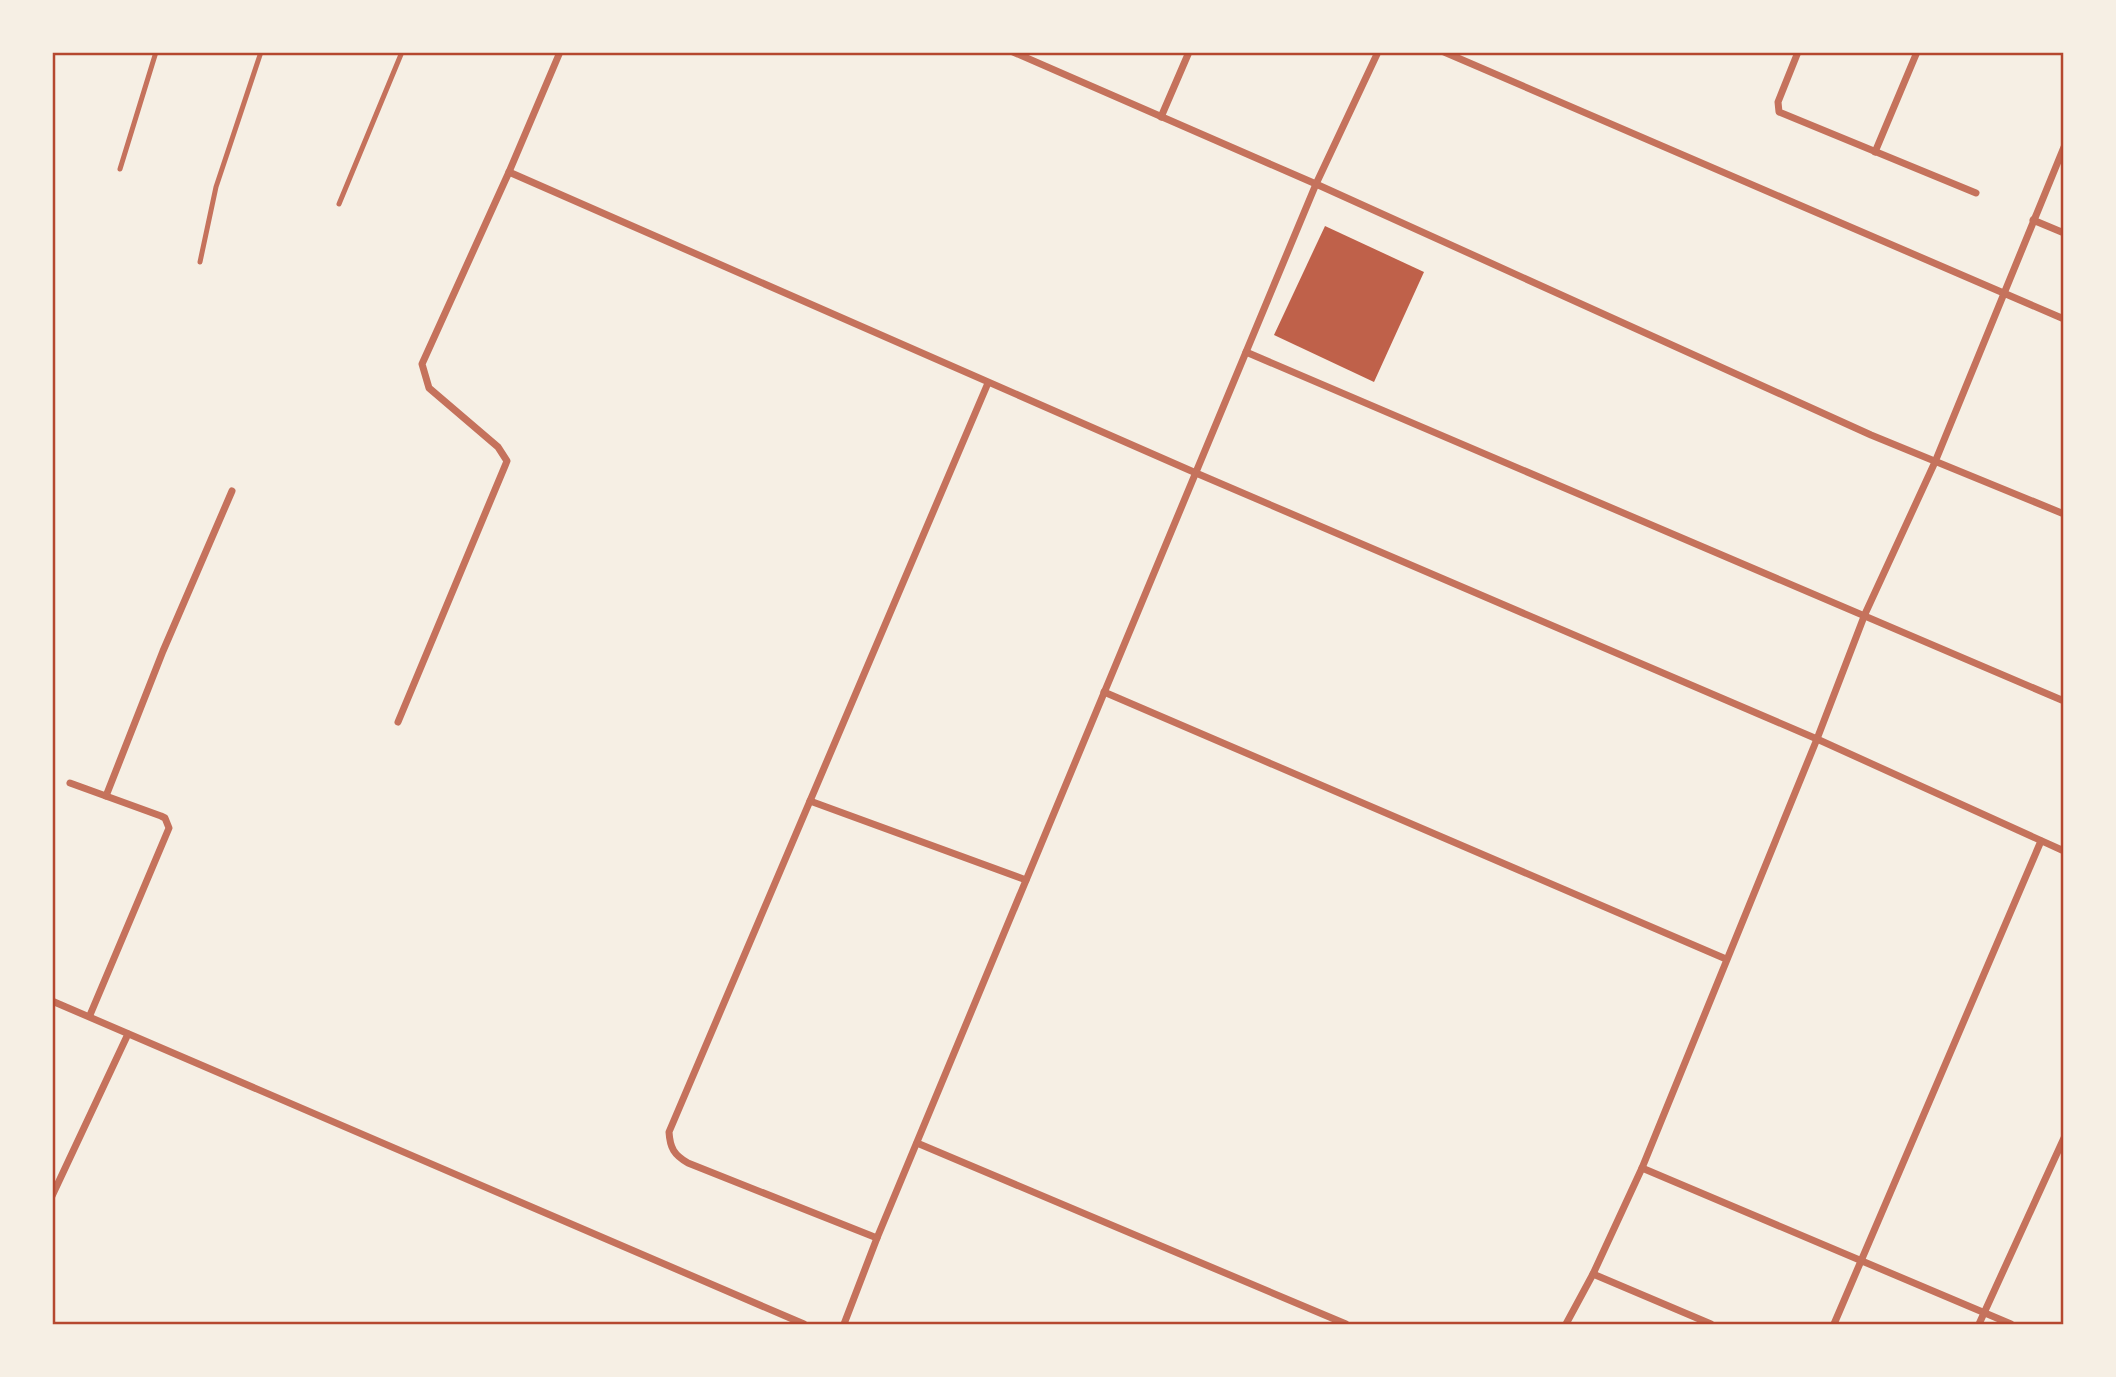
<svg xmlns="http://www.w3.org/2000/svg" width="2116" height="1377" viewBox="0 0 2116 1377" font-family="Mulish,sans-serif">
<rect width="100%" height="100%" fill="#f6efe4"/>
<!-- building -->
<path fill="#bf614a" d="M1325 226 1424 272 1374 382 1274 335Z"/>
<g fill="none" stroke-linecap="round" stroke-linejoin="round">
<!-- service -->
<g stroke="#c5725c" stroke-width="5">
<path d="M120 169 156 52"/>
<path d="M339 204 402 52"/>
<path d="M200 262 216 187 261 52"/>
</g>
<!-- minor -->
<g stroke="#c5725c" stroke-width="7">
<path d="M1013 52 1316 184 1871 435 2064 514"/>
<path d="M1444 52 2064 319"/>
<path d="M1798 52 1778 102 1779 112 1976 193"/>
<path d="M1161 117 1189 52"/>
<path d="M1875 152 1917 52"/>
<path d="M509 172 1196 473 1817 739 2064 851"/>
<path d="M2033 220 2064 233"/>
<path d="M1246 352 2064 701"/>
<path d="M1104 692 1726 959"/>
<path d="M398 722 507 461 498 447 429 388 422 364 509 172 560 52"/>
<path d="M70 783 161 816 165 818 169 828 90 1015"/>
<path d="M106 796 163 651 232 491"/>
<path d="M810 801 1026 880"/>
<path d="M52 1001 804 1324"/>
<path d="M917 1143 1346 1324"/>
<path d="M1642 1168 2011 1324"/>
<path d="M52 1196 128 1034"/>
<path d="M877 1238 688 1163C674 1155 670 1148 669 1132L988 383"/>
<path d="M1593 1274 1711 1324"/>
<path d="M844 1324 877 1238 1316 184 1378 52"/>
<path d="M1566 1324 1593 1274 1642 1168 1817 739 1865 614 1935 462 2064 147"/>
<path d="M1834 1324 2041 841"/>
<path d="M1979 1324 2064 1138"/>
</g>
</g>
<!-- border -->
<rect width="2116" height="1377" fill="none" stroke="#f6efe4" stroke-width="108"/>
<rect x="54" y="54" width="2008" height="1269" fill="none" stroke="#b5482f" stroke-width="2.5"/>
</svg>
